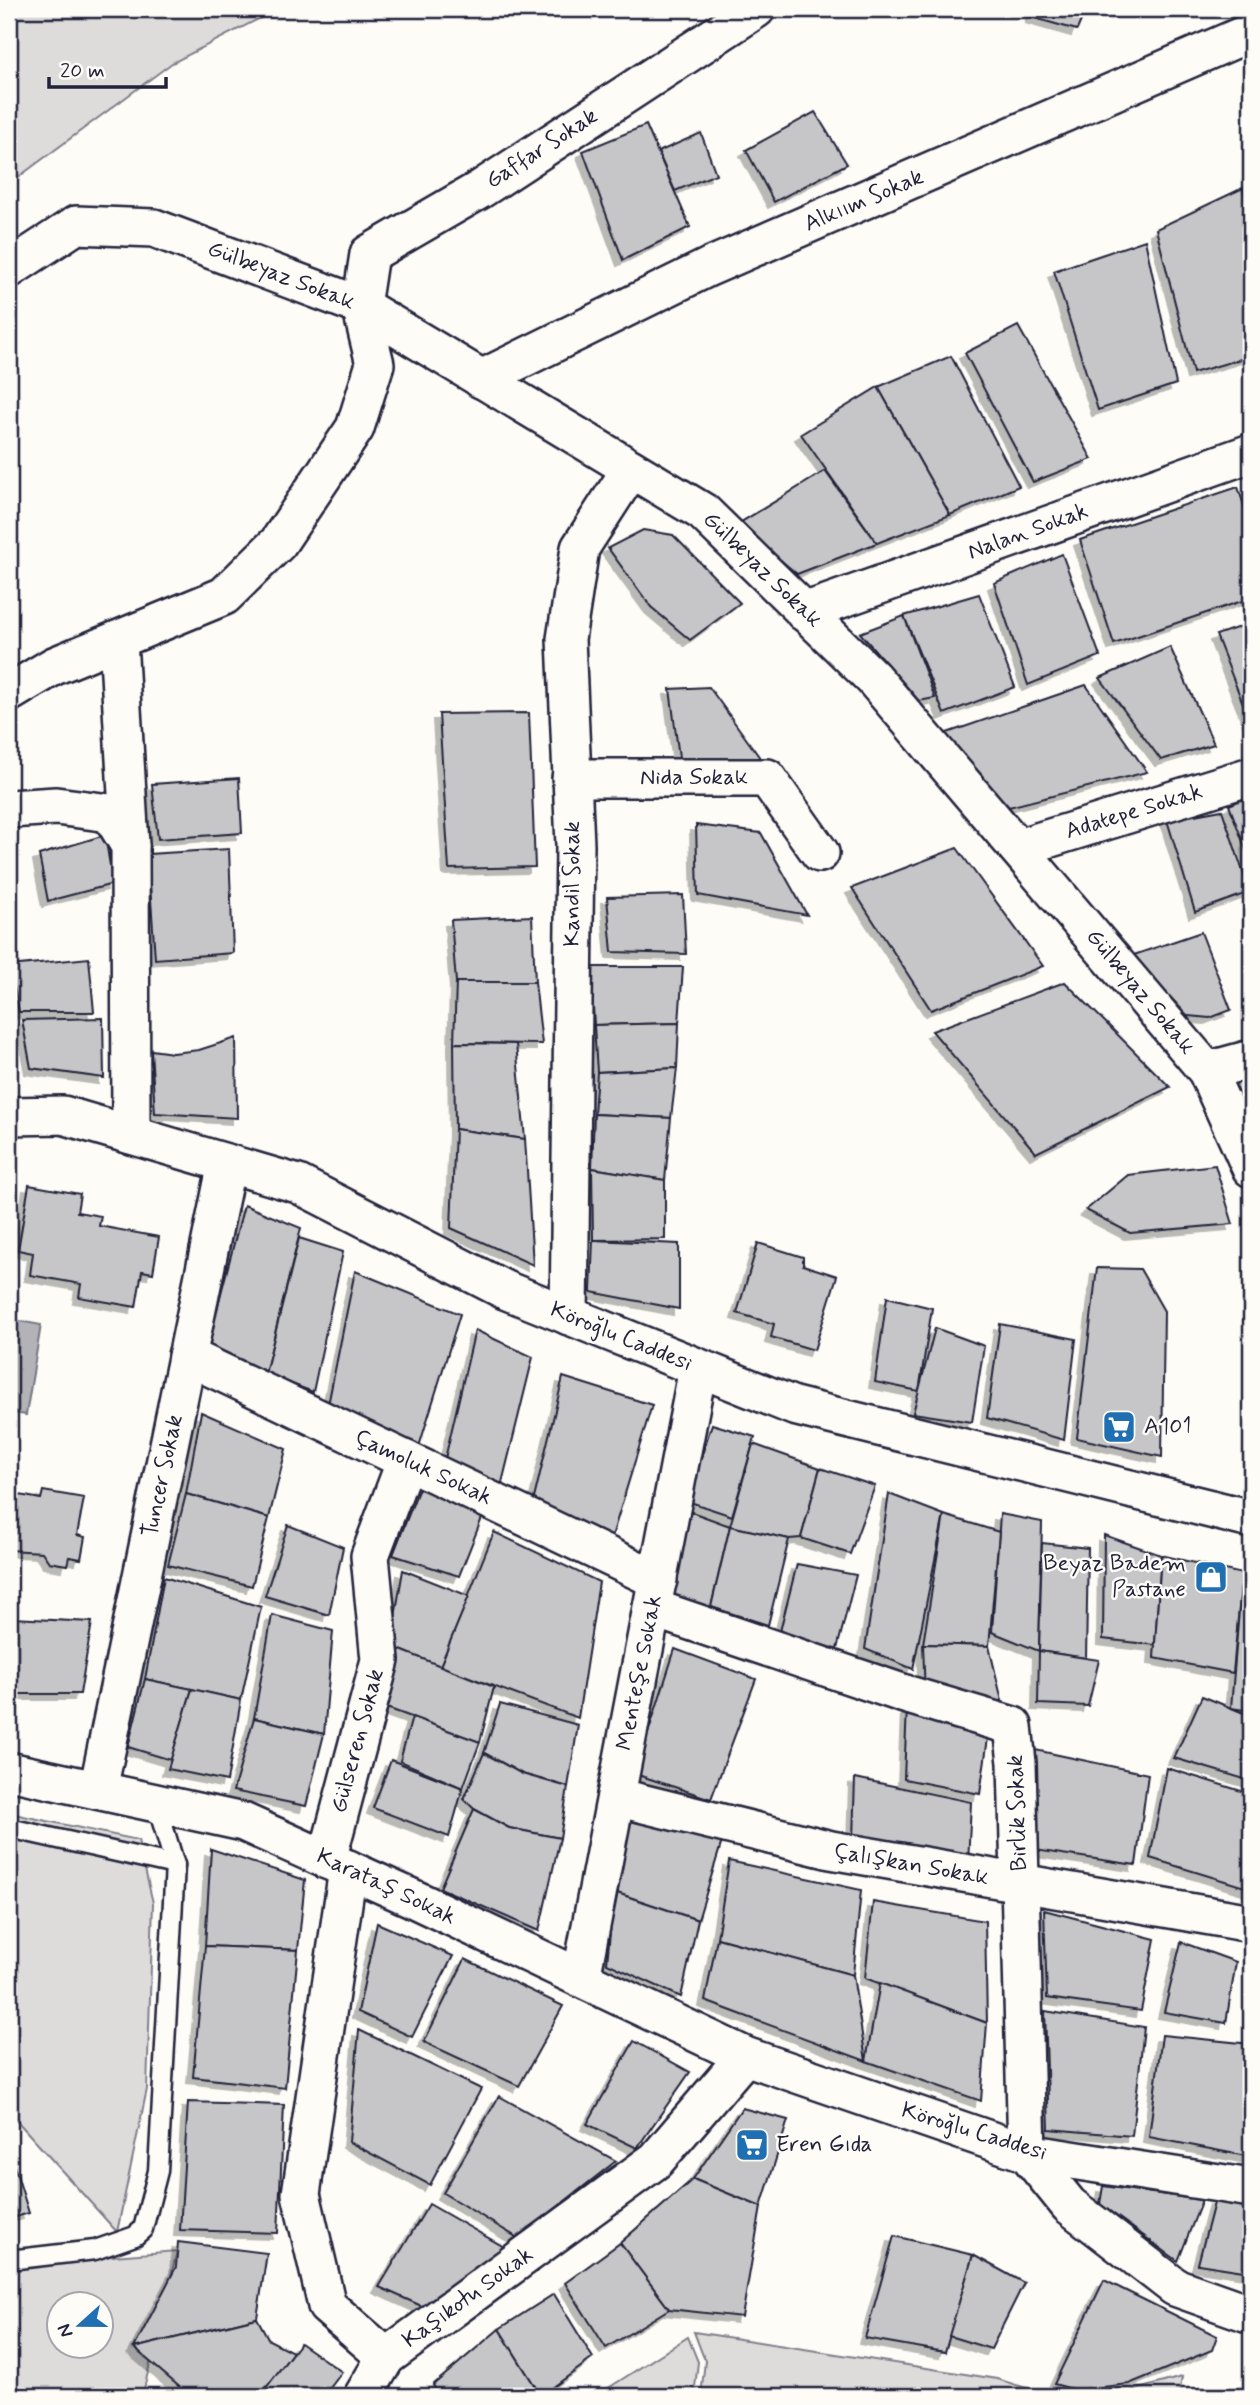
<svg xmlns="http://www.w3.org/2000/svg" width="1260" height="2405" viewBox="0 0 1260 2405" font-family="Mynerve,sans-serif">
<defs>
<filter id="shadow"><feDropShadow dx="-6" dy="6" stdDeviation="0" flood-color="#0004"/></filter>
</defs>
<rect width="100%" height="100%" fill="#fdfcf7"/>
<filter id="ink" filterUnits="userSpaceOnUse"><feTurbulence type="fractalNoise" baseFrequency=".0143" numOctaves="2"/><feDisplacementMap in="SourceGraphic" scale="14" xChannelSelector="R" yChannelSelector="G"/><feConvolveMatrix kernelMatrix="1 2 1 2 8 2 1 2 1" color-interpolation-filters="sRGB"/></filter>
<g filter="url(#ink)">
<!-- green -->
<g fill="#dddcdb" stroke="#807f8b" stroke-width="2" fill-rule="evenodd">
<path d="M9 9H278L172 63 9 184Z"/>
<path d="M9 1813 138 1840 153 1903 147 2089 117 2232 9 2112Z"/>
<path d="M177 2251 143 2393 146 2396H9V2264ZM60 2304H102V2346H60Z"/>
<path d="M694 2332 997 2379 1052 2396H701L705 2361Z"/>
<path d="M688 2337 698 2362 694 2396H596Z"/>
<path d="M1182 2377 1179 2396H1113Z"/>
</g>
<!-- water -->
<path fill="#b2b2b7" stroke="#787885" stroke-width="2" d="M9 1319 41 1325 26 1415 9 1412Z"/>
<!-- building -->
<g fill="#c6c6c8" stroke="#22223b" stroke-width="2" filter="url(#shadow)">
<path d="M1034 9H1086L1077 30 1031 17Z"/>
<path d="M815 112 847 164 774 202 746 150Z"/>
<path d="M646 125 690 227 623 260 583 151Z"/>
<path d="M701 133 716 174 675 191 658 152Z"/>
<path d="M1243 188 1251 227V356L1193 373 1156 229Z"/>
<path d="M1145 240 1176 384 1098 410 1054 271Z"/>
<path d="M1018 326 1092 459 1033 482 965 353Z"/>
<path d="M951 356 1019 486 950 515 878 387Z"/>
<path d="M878 387 950 515 877 543 801 434Z"/>
<path d="M825 471 877 543 797 574 738 524Z"/>
<path d="M1238 487 1251 527V598L1114 644 1080 540Z"/>
<path d="M643 530 673 535 740 603 690 640 651 607 608 548Z"/>
<path d="M1062 554 1100 656 1028 685 994 583Z"/>
<path d="M979 594 1015 687 944 714 904 616Z"/>
<path d="M904 616 935 698 919 701 860 633Z"/>
<path d="M1251 623V724L1216 635Z"/>
<path d="M1170 647 1214 744 1161 760 1100 678Z"/>
<path d="M1086 685 1147 772 1009 807 941 735Z"/>
<path d="M709 687 763 762 680 765 670 689Z"/>
<path d="M529 713 535 867 449 869 439 714Z"/>
<path d="M239 778 242 833 158 839 152 784Z"/>
<path d="M1251 796V863L1229 805Z"/>
<path d="M1222 810 1250 892 1195 912 1167 820Z"/>
<path d="M696 825 761 833 807 915 698 895Z"/>
<path d="M105 835 113 884 48 901 39 855Z"/>
<path d="M957 848 1043 966 931 1010 852 888Z"/>
<path d="M229 849 233 953 155 959 148 854Z"/>
<path d="M683 895 686 954 612 952 607 897Z"/>
<path d="M532 916 535 982H456L451 920Z"/>
<path d="M1201 932 1231 1010 1210 1018 1188 1016 1131 956Z"/>
<path d="M89 958 94 1012H19L10 966Z"/>
<path d="M591 967H683L679 1023 594 1025Z"/>
<path d="M456 982H535L542 1044 454 1043Z"/>
<path d="M1065 982 1170 1087 1036 1153 932 1031Z"/>
<path d="M103 1018 104 1078 31 1068 22 1020Z"/>
<path d="M679 1023 677 1068 597 1072 594 1025Z"/>
<path d="M236 1038 237 1118 155 1113 151 1050 173 1053 199 1050Z"/>
<path d="M454 1043 516 1044 525 1139 455 1129Z"/>
<path d="M677 1068 671 1118 594 1114 597 1072Z"/>
<path d="M1251 1079V1130L1234 1083Z"/>
<path d="M594 1114 671 1118 665 1180 592 1168Z"/>
<path d="M455 1129 525 1139 533 1265 451 1228Z"/>
<path d="M1215 1165 1233 1224 1130 1233 1086 1210 1128 1175Z"/>
<path d="M592 1168 665 1180V1239L593 1240Z"/>
<path d="M9 1174 14 1175 9 1195Z"/>
<path d="M29 1185 80 1194 77 1212 101 1216 99 1226 159 1237 153 1273 142 1271 136 1307 79 1297 81 1284 30 1275 33 1253 18 1250Z"/>
<path d="M244 1205 301 1228 265 1374 206 1351Z"/>
<path d="M299 1238 343 1252 313 1392 265 1374Z"/>
<path d="M593 1240 679 1244V1309L591 1292Z"/>
<path d="M758 1243 803 1257V1265L837 1276 814 1350 771 1337 774 1324 737 1313Z"/>
<path d="M1097 1268 1140 1269 1164 1311 1162 1457 1077 1438Z"/>
<path d="M355 1271 460 1314 418 1450 327 1410Z"/>
<path d="M887 1297 932 1308 919 1391 875 1382Z"/>
<path d="M1000 1324 1076 1339 1064 1440 987 1418Z"/>
<path d="M935 1328 984 1346 972 1422 913 1413Z"/>
<path d="M475 1330 533 1357 501 1487 473 1484 475 1471 444 1463Z"/>
<path d="M563 1377 652 1405 610 1543 532 1507Z"/>
<path d="M201 1412 286 1449 269 1518 186 1494Z"/>
<path d="M712 1424 755 1437 732 1516 687 1501Z"/>
<path d="M753 1444 820 1468 801 1538 789 1539 730 1526Z"/>
<path d="M820 1468 875 1486 850 1554 801 1538Z"/>
<path d="M421 1483 484 1513 459 1576 393 1555Z"/>
<path d="M43 1491 84 1498 77 1535 85 1537 81 1559 69 1557 67 1565 49 1562 42 1552 9 1550V1493L41 1499Z"/>
<path d="M186 1494 269 1518 252 1586 168 1565Z"/>
<path d="M889 1494 944 1515 913 1669 865 1649Z"/>
<path d="M686 1510 730 1526 711 1607 669 1594Z"/>
<path d="M1000 1514 1042 1522 1039 1651 992 1632Z"/>
<path d="M944 1515 999 1532 989 1646 923 1644Z"/>
<path d="M288 1525 343 1547 329 1615 265 1596Z"/>
<path d="M730 1526 789 1539 768 1625 711 1607Z"/>
<path d="M494 1532 599 1582 578 1718 440 1666Z"/>
<path d="M1104 1535 1161 1555 1155 1645 1103 1639Z"/>
<path d="M1042 1543 1088 1548 1086 1658 1039 1651Z"/>
<path d="M1161 1555 1242 1574 1233 1673 1154 1658Z"/>
<path d="M797 1564 856 1575 836 1653 780 1631Z"/>
<path d="M403 1570 469 1596 440 1666 390 1646Z"/>
<path d="M1242 1574 1251 1576V1711L1231 1708Z"/>
<path d="M164 1577 261 1607 241 1700 145 1679Z"/>
<path d="M272 1615 333 1631 324 1734 254 1718Z"/>
<path d="M12 1618 92 1622 80 1694H9V1639Z"/>
<path d="M923 1644 989 1646 1003 1705 925 1695Z"/>
<path d="M398 1649 494 1687 480 1742 384 1707Z"/>
<path d="M675 1649 756 1679 711 1799 635 1774Z"/>
<path d="M1039 1651 1099 1660 1088 1706 1038 1704Z"/>
<path d="M145 1679 192 1689 171 1760 128 1747Z"/>
<path d="M192 1689 241 1700 227 1781 168 1769Z"/>
<path d="M1202 1696 1251 1716V1781L1174 1758Z"/>
<path d="M500 1704 578 1725 568 1787 522 1774 484 1753Z"/>
<path d="M907 1706 990 1724 980 1794 904 1779Z"/>
<path d="M412 1717 480 1742 463 1788 400 1761Z"/>
<path d="M254 1718 324 1734 306 1806 233 1791Z"/>
<path d="M1021 1747 1148 1774 1136 1865 1028 1849Z"/>
<path d="M484 1753 522 1774 568 1787 560 1838 509 1828 474 1809 464 1799Z"/>
<path d="M391 1760 463 1788 449 1837 373 1808Z"/>
<path d="M1167 1768 1251 1794V1889L1150 1858Z"/>
<path d="M855 1778 971 1802 968 1863 853 1839Z"/>
<path d="M633 1808 722 1841 698 1920 614 1892Z"/>
<path d="M474 1809 509 1828 560 1838 539 1931 440 1888Z"/>
<path d="M211 1849 305 1880 298 1950 205 1946Z"/>
<path d="M729 1861 861 1890 853 1975 717 1938Z"/>
<path d="M614 1892 698 1920 681 1997 607 1963Z"/>
<path d="M873 1902 985 1921 987 2023 865 1978Z"/>
<path d="M1044 1910 1155 1939 1141 2011 1047 1998Z"/>
<path d="M377 1923 453 1956 412 2037 358 2012Z"/>
<path d="M717 1938 853 1975 866 2061 705 2001Z"/>
<path d="M1181 1942 1236 1962 1226 2023 1164 2012Z"/>
<path d="M205 1946 298 1950 285 2088 193 2077Z"/>
<path d="M465 1959 563 2006 519 2086 424 2042Z"/>
<path d="M880 1983 987 2023 981 2101 866 2061Z"/>
<path d="M1045 2011 1144 2027 1132 2136 1049 2129Z"/>
<path d="M359 2030 481 2089 430 2185 349 2142Z"/>
<path d="M1162 2035 1251 2044V2157L1149 2137Z"/>
<path d="M634 2041 690 2072 637 2148 587 2124Z"/>
<path d="M499 2096 616 2161 518 2238 443 2193Z"/>
<path d="M188 2102 284 2105 278 2233 180 2230Z"/>
<path d="M742 2108 788 2120 761 2207 693 2179Z"/>
<path d="M9 2156H11L29 2213 9 2219Z"/>
<path d="M693 2179 761 2207 742 2317 669 2309 620 2243Z"/>
<path d="M1103 2186 1202 2200 1178 2261 1100 2204Z"/>
<path d="M1215 2199 1251 2206 1250 2272 1198 2264Z"/>
<path d="M429 2204 504 2247 426 2308 379 2287Z"/>
<path d="M894 2236 973 2255 945 2352 865 2338Z"/>
<path d="M178 2242 267 2253 257 2318 134 2348 176 2267Z"/>
<path d="M620 2243 669 2309 606 2348 565 2283Z"/>
<path d="M973 2255 1024 2283 991 2349 949 2336Z"/>
<path d="M1104 2280 1217 2336 1212 2350 1129 2384 1076 2390 1054 2384Z"/>
<path d="M554 2294 593 2358 541 2396 499 2329Z"/>
<path d="M257 2318 269 2340 293 2352 260 2396H190L134 2348Z"/>
<path d="M499 2329 541 2396H440L433 2385Z"/>
<path d="M300 2343 342 2372 324 2396H260Z"/>
</g>
<g fill="none" stroke-linecap="round" stroke-linejoin="round">
<defs>
<g id="lane">
<path d="M9 1828 175 1865"/>
<path d="M9 2260 95 2250 135 2236 143 2229 158 2171 175 1865 156 1802"/>
</g>
<g id="street">
<path d="M9 269 76 225 154 228 361 306 703 512 873 678 1207 1071 1251 1168"/>
<path d="M481 379 709 267 1251 32"/>
<path d="M804 612 1251 453"/>
<path d="M118 640 130 845"/>
<path d="M9 693 54 666 224 596 278 543 355 428 375 364 361 306 369 254 481 189 756 9"/>
<path d="M571 778H767L820 853"/>
<path d="M9 809 56 806 110 813 130 846 131 1135"/>
<path d="M1018 848 1251 776"/>
<path d="M1207 1071 1251 1059"/>
<path d="M9 1116 63 1115 298 1184 505 1290 794 1406 1251 1519"/>
<path d="M569 1316 575 845 566 639 580 548 631 469"/>
<path d="M187 1356 658 1580"/>
<path d="M652 1608 905 1694 1013 1726 1017 1763 1027 2153"/>
<path d="M9 1771 243 1822 412 1898 745 2056 1027 2153 1251 2188"/>
<path d="M98 1790 227 1163"/>
<path d="M616 1797 831 1850 1251 1923"/>
<path d="M327 1860 380 1660 370 1556 406 1460"/>
<path d="M348 1869 301 2194 327 2306 386 2357 656 2160 745 2056"/>
<path d="M581 1978 698 1368"/>
<path d="M1027 2153 1069 2205 1175 2287 1251 2314"/>
<path d="M363 2396 386 2357"/>
</g>
</defs>
<!-- lane casing -->
<use href="#lane" stroke="#22223b" stroke-width="23"/>
<!-- street casing -->
<use href="#street" stroke="#22223b" stroke-width="42"/>
<!-- lane -->
<use href="#lane" stroke="#fdfcf7" stroke-width="18"/>
<!-- street -->
<use href="#street" stroke="#fdfcf7" stroke-width="37"/>
</g>
</g>
<!-- icons -->
<defs>
<symbol id="supermarket-square" viewBox="-11 -11 22 22"><rect x="-9" y="-9" width="18" height="18" rx="4" fill="#1f6fb2" stroke="#fdfcf7"/><path d="M-6-5.5h2.5l.6 2H6L4.5 2H-2.5L-4.4-4H-6ZM-1.5 3.2a1.3 1.3 0 1 0 .1 0ZM3 3.2a1.3 1.3 0 1 0 .1 0Z" fill="#fff"/></symbol>
<symbol id="shop-square" viewBox="-11 -11 22 22"><rect x="-9" y="-9" width="18" height="18" rx="4" fill="#1f6fb2" stroke="#fdfcf7"/><path d="M-5-2.5h2.3a2.7 3.5 0 0 1 5.4 0H5L5.5 6h-11ZM-1.5-2.5h3a1.5 2.3 0 0 0-3 0Z" fill="#fff"/></symbol>
</defs>
<g fill-rule="evenodd">
<use href="#supermarket-square" x="1100" y="1408" width="38" height="38"/>
<use href="#shop-square" x="1192" y="1558" width="38" height="38"/>
<use href="#supermarket-square" x="733" y="2126" width="38" height="38"/>
</g>
<g text-anchor="middle" dominant-baseline="central" stroke-width="5" stroke-linejoin="round" paint-order="stroke">
<!-- street labels -->
<g font-size="23" fill="#22223b" stroke="#fdfcf7">
<text transform="translate(542 149) rotate(-33)">Gaffar Sokak</text>
<text transform="translate(864 201) rotate(-23)">Alkıım Sokak</text>
<text transform="translate(281 276) rotate(21)">Gülbeyaz Sokak</text>
<text transform="translate(1028 532) rotate(-20)">Nalan Sokak</text>
<text transform="translate(762 570) rotate(44)">Gülbeyaz Sokak</text>
<text x="694" y="778">Nida Sokak</text>
<text transform="translate(1134 812) rotate(-17)">Adatepe Sokak</text>
<text transform="translate(573 884) rotate(-90)">Kandil Sokak</text>
<text transform="translate(1140 992) rotate(50)">Gülbeyaz Sokak</text>
<text transform="translate(621 1337) rotate(22)">Köroğlu Caddesi</text>
<text transform="translate(423 1468) rotate(25)">Çamoluk Sokak</text>
<text transform="translate(163 1476) rotate(-78)">Tuncer Sokak</text>
<text transform="translate(640 1673) rotate(-79)">Menteşe Sokak</text>
<text transform="translate(358 1741) rotate(-75)">Gülseren Sokak</text>
<text transform="translate(1018 1813) rotate(-92)">Birlik Sokak</text>
<text transform="translate(911 1865) rotate(10)">Çalışkan Sokak</text>
<text transform="translate(386 1887) rotate(25)">Karataş Sokak</text>
<text transform="translate(974 2132) rotate(17)">Köroğlu Caddesi</text>
<text transform="translate(468 2298) rotate(-36)">Kaşıkotu Sokak</text>
</g>
<!-- poi labels -->
<g font-size="23" fill="#22223b" stroke="#fdfcf7" text-anchor="start">
<text x="1144" y="1427">A101</text>
<text x="1186" y="1564" text-anchor="end">Beyaz Badem<tspan x="1186" dy="26">Pastane</tspan></text>
<text x="776" y="2145">Eren Gıda</text>
</g>
</g>
<!-- margin -->
<rect width="1260" height="2405" fill="none" stroke="#fdfcf7" stroke-width="35"/>
<rect x="18" y="18" width="1225" height="2370" fill="none" stroke="#22223b" stroke-width="2.5" filter="url(#ink)"/>
<!-- north arrow -->
<g transform="translate(80 2325) rotate(249)"><circle r="33" fill="#fdfcf7" stroke="#a5a5ac" stroke-width="2"/>
<path d="M0-5L12 26L0 18L-12 26Z" fill="#1f6fb2"/>
<text y="-10" font-size="19" font-weight="bold" text-anchor="middle" fill="#22223b">N</text>
</g>
<!-- scale -->
<path d="M49 77v10h117v-10" fill="none" stroke="#22223b" stroke-width="3.5"/>
<text x="60" y="77" font-size="21" fill="#22223b" stroke="#fdfcf7" stroke-width="5" paint-order="stroke">20 m</text>
</svg>
